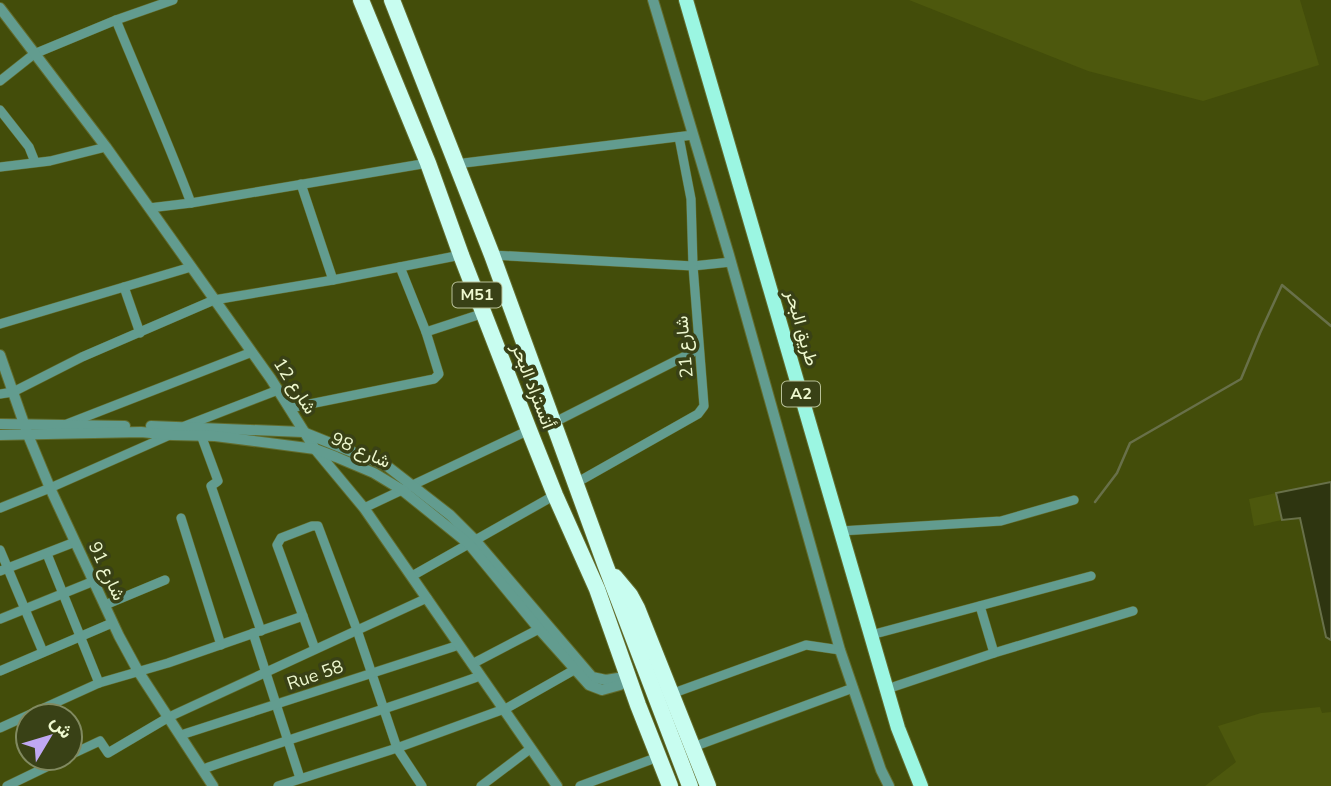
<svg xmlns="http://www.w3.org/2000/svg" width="1331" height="786" viewBox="0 0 1331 786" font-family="'Nunito Sans',Vazirmatn,sans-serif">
<rect width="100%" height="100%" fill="#434d0a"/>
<!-- built -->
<g fill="#4d580d">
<path d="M909 0H1300L1319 65 1203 101 1088 71Z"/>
<path d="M1276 493 1282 520 1254 526 1249 499Z"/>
<path d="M1320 707 1322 713 1331 712V786H1205L1236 762 1218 726 1261 713Z"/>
</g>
<!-- water -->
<path fill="#2e3510" stroke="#687049" stroke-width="2" d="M1331 482V640L1326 637 1300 518 1282 520 1276 493Z"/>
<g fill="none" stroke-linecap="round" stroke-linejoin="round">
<!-- stream -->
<path stroke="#687049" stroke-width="2.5" d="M1095 502 1117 473 1130 443 1241 379 1260 333 1282 285 1331 326"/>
<defs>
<g id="minor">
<path d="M116 20C141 81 168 142 191 203"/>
<path d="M0 81 34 54 116 20 173 0"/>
<path d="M0 110 29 147 35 162"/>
<path d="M456 164 693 135"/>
<path d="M0 167 50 161 106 147"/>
<path d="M301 184 333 280"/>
<path d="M149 208 191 203 428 163"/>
<path d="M492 255 693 266 731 262"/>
<path d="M124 287 140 333"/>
<path d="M0 324 191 267"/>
<path d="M426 332 484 313"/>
<path d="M0 394 13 392 82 357 214 300 333 280 461 255"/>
<path d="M290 408 434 379 439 374 426 332 400 267"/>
<path d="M553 423 699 349"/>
<path d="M67 424 252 352"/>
<path d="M185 426 278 390"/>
<path d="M201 435 218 481 211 486 261 631"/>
<path d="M576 483 698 414 704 406 693 266 691 199 679 137"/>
<path d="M0 508 50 488 170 435"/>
<path d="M364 508 529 430"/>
<path d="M181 518 221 645"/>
<path d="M841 531 1001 521 1074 500"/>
<path d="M0 550 43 652"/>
<path d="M47 554 99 683"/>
<path d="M0 571 75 542"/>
<path d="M412 576 555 495"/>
<path d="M105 605 165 580"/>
<path d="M980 606 994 653"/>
<path d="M0 619 94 581"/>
<path d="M253 633 300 778"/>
<path d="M871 635 1091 576"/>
<path d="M315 649 277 545 281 538 312 526H318L357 630 397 748 422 786"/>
<path d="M472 664 539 629"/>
<path d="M0 671 112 623"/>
<path d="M887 689 994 653 1133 611"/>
<path d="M671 694 806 645 840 650"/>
<path d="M0 728 99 683 168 663 303 616"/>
<path d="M181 735 459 645"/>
<path d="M693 747 853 688"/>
<path d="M70 755 100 741 108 753 169 717 427 598"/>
<path d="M203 769C295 737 388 709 480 676"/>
<path d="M7 786 65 758"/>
<path d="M278 786 397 748 507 708 574 670"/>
<path d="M481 786 530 749"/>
<path d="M580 786 650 760"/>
</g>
<g id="tertiary">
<path d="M653 0 729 255 840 650 881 770 889 786"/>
<path d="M0 8 106 147 271 379 315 449 364 508 557 786"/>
<path d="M0 355 28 435 50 488 119 636 138 671 213 786"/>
<path d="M0 424 125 426"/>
<path d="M151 426 303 432 387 466 450 515 475 540 592 677 606 680 618 678"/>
<path d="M0 435 141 432 172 435 215 436 315 449 336 457 374 473 402 490 469 544 539 629 589 685 602 690 620 685"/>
</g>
<path id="trunk" d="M686 0 898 728 921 786"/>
<g id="motorway">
<path d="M361 0 428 163 461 255 529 430 555 495 597 589 638 705 670 786"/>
<path d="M392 0 492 255 605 564 690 786"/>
<path d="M615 577 630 595 637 608 708 786"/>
</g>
</defs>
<!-- minor casing -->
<use href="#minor" stroke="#626c2d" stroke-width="10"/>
<!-- tertiary casing -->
<use href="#tertiary" stroke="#626c2d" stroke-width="12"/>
<!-- trunk casing -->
<use href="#trunk" stroke="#626c2d" stroke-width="16"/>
<!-- motorway casing -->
<use href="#motorway" stroke="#626c2d" stroke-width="18"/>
<!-- minor -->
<use href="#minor" stroke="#629c8f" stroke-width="9"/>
<!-- tertiary -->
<use href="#tertiary" stroke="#629c8f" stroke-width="10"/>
<!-- trunk -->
<use href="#trunk" stroke="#9bf6e2" stroke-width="14"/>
<!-- motorway -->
<use href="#motorway" stroke="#c8fdf0" stroke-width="16"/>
</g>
<g text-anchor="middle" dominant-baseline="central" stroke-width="7" stroke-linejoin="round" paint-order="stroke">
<!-- shield labels -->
<g fill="#394116" stroke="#b8c198" stroke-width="2">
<rect x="452.5" y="282.5" width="49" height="25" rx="5"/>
<rect x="782" y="381.5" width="38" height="25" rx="5"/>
</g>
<g font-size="16" font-weight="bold" fill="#eef8cf">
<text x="477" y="295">M51</text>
<text x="801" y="394">A2</text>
</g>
<!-- street labels -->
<g font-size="18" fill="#eef8cf" stroke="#394116">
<text transform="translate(802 328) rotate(74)">طريق البحر</text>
<text transform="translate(684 347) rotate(-95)">شارع 21</text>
<text transform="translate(295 386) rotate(57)">شارع 12</text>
<text transform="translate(533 386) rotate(69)">أتستراد البحر</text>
<text transform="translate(361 450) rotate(24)">شارع 98</text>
<text transform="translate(107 571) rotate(65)">شارع 91</text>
<text transform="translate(315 675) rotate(-19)">Rue 58</text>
</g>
</g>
<!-- north arrow -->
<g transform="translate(49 737) rotate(52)"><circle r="33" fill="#394116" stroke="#818a60" stroke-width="2"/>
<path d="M0-5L12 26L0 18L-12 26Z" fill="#c0a8f3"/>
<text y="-10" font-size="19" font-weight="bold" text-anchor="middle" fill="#eef8cf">ش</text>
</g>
</svg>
